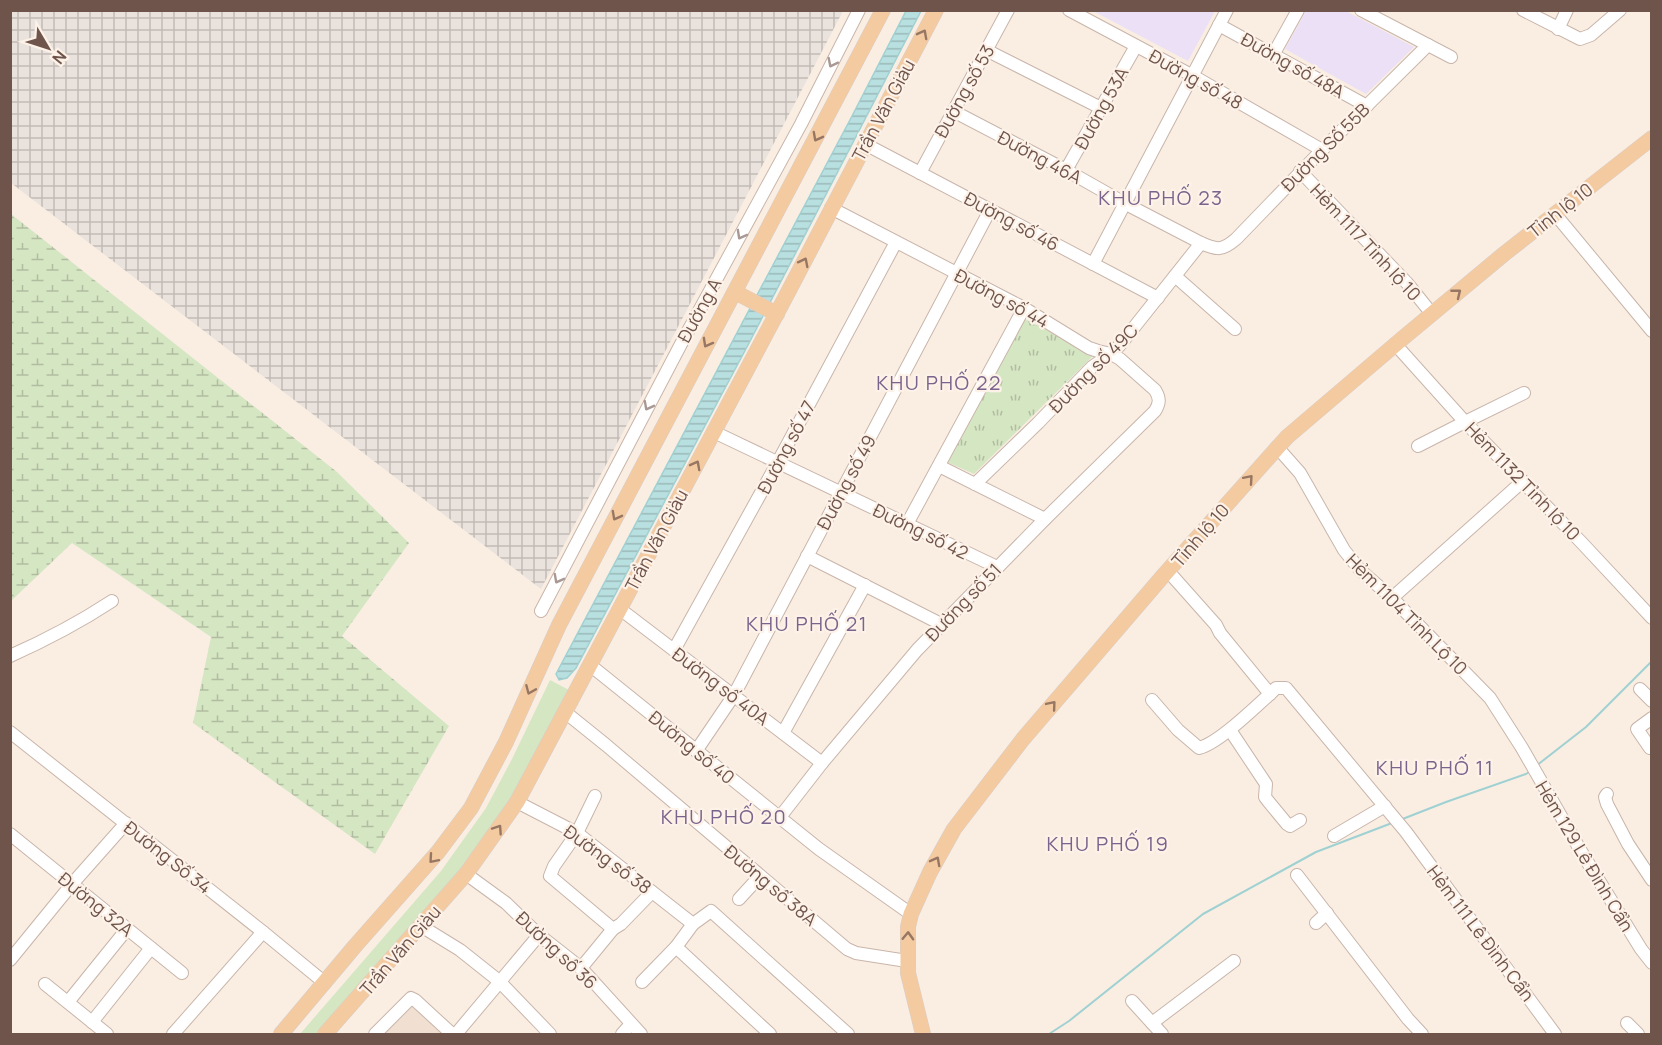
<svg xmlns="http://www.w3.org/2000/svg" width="1662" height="1045" viewBox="0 0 1662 1045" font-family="Manrope,sans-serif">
<defs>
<pattern id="industrial-grid" width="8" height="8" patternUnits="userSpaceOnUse" patternTransform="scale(1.5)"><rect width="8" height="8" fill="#e9e2dd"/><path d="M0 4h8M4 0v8" fill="none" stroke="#c1bab5"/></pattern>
<pattern id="wetland-marsh" width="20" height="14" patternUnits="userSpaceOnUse" patternTransform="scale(1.5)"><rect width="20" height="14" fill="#d5e6c3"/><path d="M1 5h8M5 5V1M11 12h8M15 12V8" fill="none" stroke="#b1bda0"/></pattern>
<pattern id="park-tufts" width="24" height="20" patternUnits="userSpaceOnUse" patternTransform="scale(1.5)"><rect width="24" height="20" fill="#d5e6c3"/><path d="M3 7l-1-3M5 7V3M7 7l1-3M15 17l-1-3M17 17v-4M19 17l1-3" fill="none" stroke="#b1bda0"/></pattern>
<pattern id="water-rules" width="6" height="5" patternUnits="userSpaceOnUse" patternTransform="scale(1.5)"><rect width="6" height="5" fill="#b9e0e1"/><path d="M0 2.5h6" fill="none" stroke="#9bb8b8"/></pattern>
</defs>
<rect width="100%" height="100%" fill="#faeee3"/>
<!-- residential -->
<path fill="#f1dfd2" d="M412 1002 449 1034H381Z"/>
<!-- industrial -->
<path fill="url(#industrial-grid)" d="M10 11 11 10 843 11 541 589 11 183Z"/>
<!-- education -->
<g fill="#ebe0f6">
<path d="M1093 11H1215L1188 61Z"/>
<path d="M1306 11H1346L1414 47 1366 94 1285 49Z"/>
</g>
<!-- grass -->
<path fill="#d5e6c3" d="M550 680 569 690 527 772 495 826 459 876 320 1034H300L441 871 486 808 512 759Z"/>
<!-- wetland -->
<path fill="url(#wetland-marsh)" d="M11 214 337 472 409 543 342 636 449 726 375 854 193 723 211 637 72 543 11 601Z"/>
<!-- park -->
<path fill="url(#park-tufts)" d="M1025 319 1094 355 974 474 947 462Z"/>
<!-- water -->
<path fill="url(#water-rules)" stroke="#a0d1d2" stroke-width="1.5" d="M906 11H921L748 345 576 668 567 678 559 680 556 674 851 118Z"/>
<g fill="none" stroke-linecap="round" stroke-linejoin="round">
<!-- stream -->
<g stroke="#a0d1d2" stroke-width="2">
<path d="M1536 766 1586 727 1652 661"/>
<path d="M1400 820 1446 802 1526 774 1529 772"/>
<path d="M1049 1034 1069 1021 1203 914 1316 852 1392 823"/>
</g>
<defs>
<g id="minor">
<path d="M1069 10 1193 76 1322 150"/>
<path d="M1361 10 1451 57"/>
<path d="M1523 10 1580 39 1591 35 1620 10"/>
<path d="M1219 25 1367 106"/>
<path d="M1558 29 1567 10"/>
<path d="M986 50 1101 108"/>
<path d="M1273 55 1298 10"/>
<path d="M953 111 1066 170 1126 204 1201 243C1217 250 1222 251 1236 239L1322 150 1428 45"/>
<path d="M865 144 1158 298"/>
<path d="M1066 170 1136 46"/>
<path d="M1300 171 1407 283 1432 314"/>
<path d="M920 173 1008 10"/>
<path d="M1555 214 1652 331"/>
<path d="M1093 264 1227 10"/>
<path d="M1175 276 1235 329"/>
<path d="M1395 344 1465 422 1582 543 1652 618"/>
<path d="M714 432 997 567"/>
<path d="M1418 446 1465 422 1524 393"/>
<path d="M1277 447 1300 473 1344 550 1360 570 1392 598 1490 698 1522 748 1582 853 1641 949 1652 963"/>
<path d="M939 466 1045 519"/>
<path d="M975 484 1038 423 1092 367 1111 354 1120 345 1201 243"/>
<path d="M907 524 1024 308"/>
<path d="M807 556 941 624"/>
<path d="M1168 571 1216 625 1220 633 1270 694 1276 688H1286L1406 832 1555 1034"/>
<path d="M1392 598 1523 481"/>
<path d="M620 609 822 763"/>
<path d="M541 611 681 344 801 124 859 10"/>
<path d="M674 650 778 462 896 242"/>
<path d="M10 656C46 640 80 622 112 601"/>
<path d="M590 665 819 849 911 914"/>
<path d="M1640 689 1652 701"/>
<path d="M1152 700 1178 730 1199 748C1219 743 1254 708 1270 694"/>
<path d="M565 712 606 745 847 949 856 953 907 961"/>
<path d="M1230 730 1266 784 1265 797 1268 801 1287 824 1290 826 1300 820"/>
<path d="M10 732 263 932 325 983"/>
<path d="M783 733 865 585"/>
<path d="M1650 748 1637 729 1652 718"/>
<path d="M696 751 734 695 990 210"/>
<path d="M1607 794 1605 797 1607 804 1628 844 1652 880"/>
<path d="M595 796 577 833 554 866 550 876 613 929"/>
<path d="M517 802 577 833 693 924"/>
<path d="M780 817 822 763 917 650 1045 519 1155 411C1160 403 1160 398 1155 390L1120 359 1111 354 1098 351 1089 348 1024 308 831 208"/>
<path d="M10 834 182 973"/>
<path d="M1334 836 1385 806"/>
<path d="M466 874 506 903 539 935 581 968 641 1034"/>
<path d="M1297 875 1408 1019 1422 1034"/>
<path d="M739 899 760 876"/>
<path d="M1316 923 1327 913"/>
<path d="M421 926 460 950 499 981 550 1034"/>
<path d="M676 947 770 1034"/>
<path d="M10 960 72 884 126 823"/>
<path d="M581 968 613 929 621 924 652 892"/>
<path d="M642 982 676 947 693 924 711 911 848 1034"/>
<path d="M45 984 107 1034"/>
<path d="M1132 1001 1162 1034"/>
<path d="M68 1002 127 929"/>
<path d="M92 1022 151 948"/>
<path d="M1152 1023 1234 961"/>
<path d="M1627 1023 1638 1034"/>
<path d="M173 1034 263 932"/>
<path d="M375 1034 411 998 415 1000 452 1034"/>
<path d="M456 1034 539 935"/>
<path d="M622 1034 631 1024"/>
</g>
<g id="major">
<path d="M735 292 777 314"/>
<path d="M281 1034 355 946 438 852 471 808 506 742 559 625 883 10"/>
<path d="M325 1034 466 874 517 802 785 298 936 10"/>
<path d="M923 1034 908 973V927L911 914 930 872 954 829 1023 739 1163 576 1287 437 1403 338 1504 254 1652 138"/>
</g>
</defs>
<!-- minor casing -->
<use href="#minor" stroke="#c9b5aa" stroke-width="14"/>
<!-- major casing -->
<use href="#major" stroke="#d7cfcd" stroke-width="16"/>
<!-- minor -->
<use href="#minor" stroke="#fff" stroke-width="12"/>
<!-- major -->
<use href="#major" stroke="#f4caa0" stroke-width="15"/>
</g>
<!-- one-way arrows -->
<defs><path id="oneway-chevron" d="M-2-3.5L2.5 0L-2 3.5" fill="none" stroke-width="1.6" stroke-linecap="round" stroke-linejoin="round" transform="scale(1.5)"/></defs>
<g stroke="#977764">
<use href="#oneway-chevron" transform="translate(923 34) rotate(-62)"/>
<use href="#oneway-chevron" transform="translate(817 137) rotate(118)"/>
<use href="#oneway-chevron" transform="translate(804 262) rotate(-63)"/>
<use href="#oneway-chevron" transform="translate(1457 293) rotate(-39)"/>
<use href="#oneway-chevron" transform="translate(707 343) rotate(119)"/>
<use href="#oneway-chevron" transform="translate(696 465) rotate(-62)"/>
<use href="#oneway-chevron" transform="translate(1249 479) rotate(-49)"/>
<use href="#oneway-chevron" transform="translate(616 516) rotate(118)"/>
<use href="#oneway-chevron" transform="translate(530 690) rotate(113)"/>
<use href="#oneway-chevron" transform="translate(1052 705) rotate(-50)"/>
<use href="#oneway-chevron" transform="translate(498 829) rotate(-56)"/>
<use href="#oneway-chevron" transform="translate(433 859) rotate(131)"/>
<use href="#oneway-chevron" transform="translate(936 861) rotate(-62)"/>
<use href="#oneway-chevron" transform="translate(908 936) rotate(-88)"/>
</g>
<g stroke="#a99893">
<use href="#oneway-chevron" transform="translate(832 63) rotate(117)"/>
<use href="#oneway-chevron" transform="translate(741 235) rotate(119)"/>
<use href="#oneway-chevron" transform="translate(648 406) rotate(118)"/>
<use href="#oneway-chevron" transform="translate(558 579) rotate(118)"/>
</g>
<g text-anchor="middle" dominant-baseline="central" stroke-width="4.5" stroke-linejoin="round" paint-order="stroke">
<!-- street labels -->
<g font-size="18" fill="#6f544b" stroke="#fdf2e8">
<text transform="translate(1293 65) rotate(29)">Đường số 48A</text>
<text transform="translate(1196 79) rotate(29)">Đường số 48</text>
<text transform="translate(964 91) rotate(-61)">Đường số 53</text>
<text transform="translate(1101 108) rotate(-61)">Đường 53A</text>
<text transform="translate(883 110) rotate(-62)">Trần Văn Giàu</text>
<text transform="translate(1325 147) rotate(-45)">Đường Số 55B</text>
<text transform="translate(1040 157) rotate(28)">Đường 46A</text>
<text transform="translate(1560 210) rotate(-38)">Tỉnh lộ 10</text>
<text transform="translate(1012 221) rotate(28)">Đường số 46</text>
<text transform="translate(1366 242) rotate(47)">Hẻm 1117 Tỉnh lộ 10</text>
<text transform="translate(1002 298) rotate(28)">Đường số 44</text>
<text transform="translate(699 310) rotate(-61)">Đường A</text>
<text transform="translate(1093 368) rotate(-45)">Đường số 49C</text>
<text transform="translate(786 447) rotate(-62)">Đường số 47</text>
<text transform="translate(1523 481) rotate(46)">Hẻm 1132 Tỉnh lộ 10</text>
<text transform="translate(846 482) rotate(-62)">Đường số 49</text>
<text transform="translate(921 531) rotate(26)">Đường số 42</text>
<text transform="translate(1200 535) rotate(-49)">Tỉnh lộ 10</text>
<text transform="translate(656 540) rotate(-62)">Trần Văn Giàu</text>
<text transform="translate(963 602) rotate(-46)">Đường số 51</text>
<text transform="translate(1407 614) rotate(45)">Hẻm 1104 Tỉnh Lộ 10</text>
<text transform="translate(721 686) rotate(37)">Đường số 40A</text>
<text transform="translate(692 747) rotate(39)">Đường số 40</text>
<text transform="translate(1585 856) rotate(59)">Hẻm 129 Lê Đình Cẩn</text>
<text transform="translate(168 857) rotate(38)">Đường Số 34</text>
<text transform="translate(608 859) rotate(36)">Đường số 38</text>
<text transform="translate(771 885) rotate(40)">Đường số 38A</text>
<text transform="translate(96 904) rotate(39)">Đường 32A</text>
<text transform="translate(1481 933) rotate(53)">Hẻm 111 Lê Đình Cẩn</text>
<text transform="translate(400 950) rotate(-49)">Trần Văn Giàu</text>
<text transform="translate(557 950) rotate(43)">Đường số 36</text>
</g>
<!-- neighbourhood labels -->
<g font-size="20" letter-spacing="1.5" fill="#7a638c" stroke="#fdf2e8">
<text x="1161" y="197">KHU PHỐ 23</text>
<text x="939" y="382">KHU PHỐ 22</text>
<text x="807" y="623">KHU PHỐ 21</text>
<text x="1435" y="767">KHU PHỐ 11</text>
<text x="724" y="816">KHU PHỐ 20</text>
<text x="1108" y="843">KHU PHỐ 19</text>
</g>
</g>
<!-- border -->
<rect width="1662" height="1045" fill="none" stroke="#6f544b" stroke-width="24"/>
<!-- north arrow -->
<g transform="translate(48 48) rotate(129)" stroke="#fdf2e8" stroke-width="4.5" paint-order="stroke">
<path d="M0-4.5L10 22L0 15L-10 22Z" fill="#6f544b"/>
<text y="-9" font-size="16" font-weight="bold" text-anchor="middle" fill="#6f544b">N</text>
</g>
</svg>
